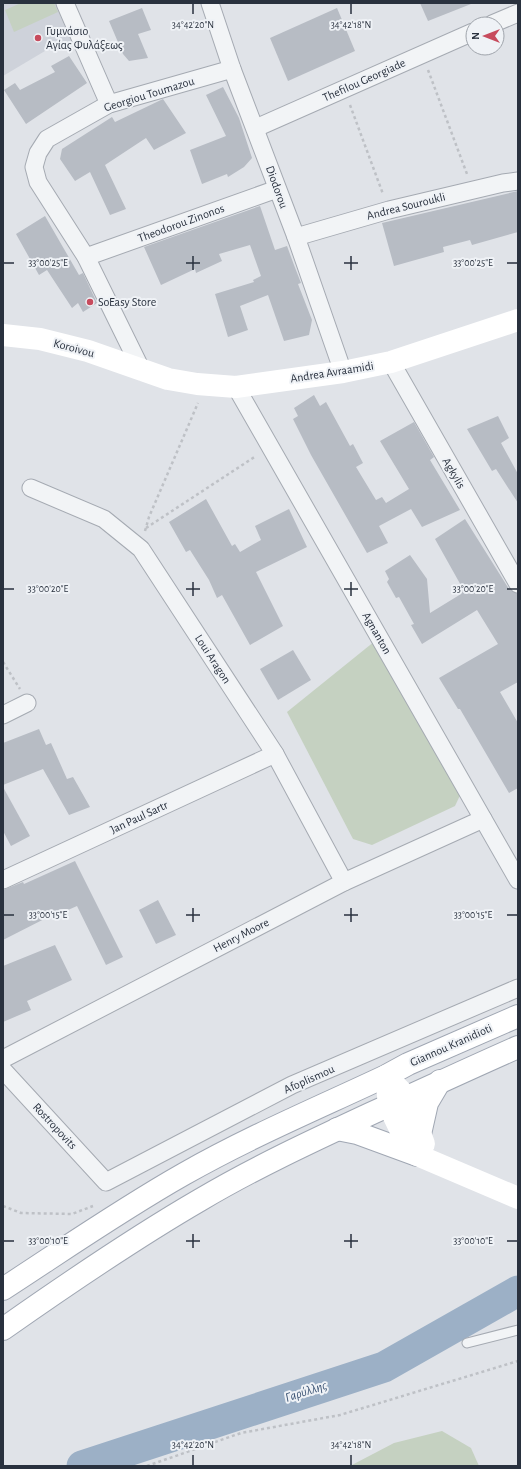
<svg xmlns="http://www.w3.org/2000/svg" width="521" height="1469" viewBox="0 0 521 1469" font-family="'Alegreya Sans',sans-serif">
<rect width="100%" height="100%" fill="#e0e3e8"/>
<!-- built -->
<path fill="#ced2da" d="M3 3H56L69 33 77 43 67 47 50 48 3 76Z"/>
<!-- green -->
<g fill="#c5d1c1">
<path d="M21 3H54L58 12 14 32 5 10Z"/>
<path d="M375 641 463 789 455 806 372 845 353 839 287 712Z"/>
<path d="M442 1431 471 1448 479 1466H350L394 1443Z"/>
</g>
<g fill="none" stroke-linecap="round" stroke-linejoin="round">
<!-- river -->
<path stroke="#9cb0c6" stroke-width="31" d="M82 1466 384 1367 518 1291"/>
</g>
<!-- building -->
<g fill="#b7bcc4">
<path d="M420 3H471V4L428 21Z"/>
<path d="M142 8 151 30 138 34 148 58 129 61 123 54 109 21Z"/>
<path d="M337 8 355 51 288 81 270 38Z"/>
<path d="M69 56 87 83 26 124 4 90 15 83 20 90 55 72 51 66Z"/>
<path d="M223 87 239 118 252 158 244 167 228 177 227 174 202 184 190 150 226 136 206 95Z"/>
<path d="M163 99 186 133 154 150 146 138 105 165 126 209 110 215 90 172 75 181 60 159 62 149 112 117 115 122Z"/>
<path d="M518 191V232L472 245 470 240 443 247 444 252 394 266 382 223Z"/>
<path d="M260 206 275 250 287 246 294 265 301 283 298 284 312 320 309 335 284 341 268 295 240 306 248 330 228 337 215 294 254 282 253 280 261 276 250 245 219 254 222 261 196 273 195 269 161 285 144 247Z"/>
<path d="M45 216 79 275 83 273 97 303 83 312 78 303 72 308 47 270 39 275 16 234Z"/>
<path d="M314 395 320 406 326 402 350 446 353 444 363 463 356 467 376 500 382 497 386 503 409 489 380 441 414 422 434 457 430 460 460 510 422 527 411 509 379 526 388 543 367 553 311 455 293 419 298 416 294 408Z"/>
<path d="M498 416 509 438 501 443 518 474V503L496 469 492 471 467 429Z"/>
<path d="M206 499 232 546 235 544 240 552 261 540 255 526 289 509 307 547 256 572 283 626 250 645 222 595 217 598 209 580 190 550 186 552 169 522Z"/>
<path d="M465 519 509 589 518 594V682L500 692 518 723V788L509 793 460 709H458L439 678 498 644 477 610 422 644 411 625 414 624 399 597 396 598 387 582 389 579 385 571 410 555 427 579 430 613 461 594 460 591 463 589 435 539Z"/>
<path d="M293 650 311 680 278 700 260 669Z"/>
<path d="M39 729 46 745 51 743 67 779 73 777 90 807 69 815 43 769 3 785V743Z"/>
<path d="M3 787 30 836 11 846 3 831Z"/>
<path d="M75 861 123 957 106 965 77 906 59 914 58 912 3 940V890L23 882 24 884Z"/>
<path d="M158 900 176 935 156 944 139 910Z"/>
<path d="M55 945 72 980 27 1001 31 1010 3 1022V966Z"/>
</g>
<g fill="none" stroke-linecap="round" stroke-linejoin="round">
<defs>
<path id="lane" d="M467 1343 518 1330"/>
<g id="street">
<path d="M65 3 109 104"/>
<path d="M210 3 232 69 296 237 343 372"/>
<path d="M492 24 518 13"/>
<path d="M256 128 473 32"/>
<path d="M296 237 389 210 503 183 518 181"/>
<path d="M86 257 277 189"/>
<path d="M391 362 518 584"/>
<path d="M142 371 86 257 38 182 34 167 38 153 47 139 109 104 232 69"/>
<path d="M236 387 518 880"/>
<path d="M31 488 104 519 141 549 275 754 344 882"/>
<path d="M3 715 27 703"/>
<path d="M3 880 275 754"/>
<path d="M3 1059 344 882 483 819"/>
<path d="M3 1070 106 1182 292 1085 518 988"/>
</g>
<g id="primary">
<path d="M337 1129 357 1133 417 1155"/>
<path d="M420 1134 427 1103 440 1081"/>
<path d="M3 1289C63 1250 122 1209 184 1174 249 1137 318 1108 386 1076L408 1064 518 1016"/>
<path d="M3 1329C67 1284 131 1240 200 1200 254 1168 312 1141 370 1114 419 1092 468 1069 518 1047"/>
</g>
</defs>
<!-- lane casing -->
<use href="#lane" stroke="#a5aab2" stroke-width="11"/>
<!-- street casing -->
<use href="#street" stroke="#a5aab2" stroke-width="19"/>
<!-- primary casing -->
<use href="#primary" stroke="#a0a7b3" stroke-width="24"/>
<!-- path -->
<g stroke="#bec1c6" stroke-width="2.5" stroke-dasharray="3 3" stroke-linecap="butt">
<path d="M428 70 467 174"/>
<path d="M350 105 383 194"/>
<path d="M146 528 256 456"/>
<path d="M145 531 149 517 198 403"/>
<path d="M3 662 20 689"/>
<path d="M3 1206 21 1213 72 1214 93 1206"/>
<path d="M147 1466 241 1433 340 1415 518 1361"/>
</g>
<!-- lane -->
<use href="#lane" stroke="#f2f4f6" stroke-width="9"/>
<!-- street -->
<use href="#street" stroke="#f2f4f6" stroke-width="17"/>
<!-- secondary -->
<g stroke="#fff" stroke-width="22">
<path d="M3 335 40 339 88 351 168 379 197 384 236 387 343 372 391 362 518 320"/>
<path d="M386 1076 389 1106 408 1146 417 1155 518 1198"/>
<path d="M394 1084 407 1097 424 1144"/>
</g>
<!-- primary -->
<use href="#primary" stroke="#fff" stroke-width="22"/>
</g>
<!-- ticks -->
<path fill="none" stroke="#29313e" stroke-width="1.5" d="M193 4V14M351 4V14M193 256V270M351 256V270M4 263H14M186 263H200M344 263H358M507 263H517M193 582V596M351 582V596M4 589H14M186 589H200M344 589H358M507 589H517M193 908V922M351 908V922M4 915H14M186 915H200M344 915H358M507 915H517M193 1234V1248M351 1234V1248M4 1241H14M186 1241H200M344 1241H358M507 1241H517M193 1455V1465M351 1455V1465"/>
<!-- markers -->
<g fill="#c74b5d" stroke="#eff2f6" stroke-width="1.5">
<circle cx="38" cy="38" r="4"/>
<circle cx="90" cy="302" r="4"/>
</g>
<g text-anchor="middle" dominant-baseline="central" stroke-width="4" stroke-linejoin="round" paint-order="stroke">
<!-- poi labels -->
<g font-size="12" fill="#29313e" stroke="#eff2f6" text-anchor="start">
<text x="46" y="31">Γυμνάσιο<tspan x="46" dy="14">Αγίας Φυλάξεως</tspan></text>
<text x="98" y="302">SoEasy Store</text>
</g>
<!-- street labels -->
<g font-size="12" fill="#29313e" stroke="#eff2f6">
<text transform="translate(364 80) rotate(-24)">Thefilou Georgiade</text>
<text transform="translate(149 94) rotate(-17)">Georgiou Toumazou</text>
<text transform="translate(277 187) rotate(70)">Diodorou</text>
<text transform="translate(406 206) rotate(-14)">Andrea Souroukli</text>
<text transform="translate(181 223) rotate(-20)">Theodorou Zinonos</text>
<text transform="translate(74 348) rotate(15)">Koroivou</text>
<text transform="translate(332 372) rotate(-9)">Andrea Avraamidi</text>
<text transform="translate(454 473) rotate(60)">Agkylis</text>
<text transform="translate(377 633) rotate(60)">Agnanton</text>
<text transform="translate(213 659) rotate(57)">Loui Aragon</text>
<text transform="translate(139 817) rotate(-25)">Jan Paul Sartr</text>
<text transform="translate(241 935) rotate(-27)">Henry Moore</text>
<text transform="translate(451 1045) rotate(-24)">Giannou Kranidioti</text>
<text transform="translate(309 1079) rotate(-24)">Afoplismou</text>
<text transform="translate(55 1126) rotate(47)">Rostropovits</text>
</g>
<!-- water labels -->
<g font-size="13" font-style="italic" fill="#364f70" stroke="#eff2f6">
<text transform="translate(306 1392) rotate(-18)">Γαρύλλης</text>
</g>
</g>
<g font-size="10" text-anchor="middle" fill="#29313e" stroke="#eff2f6" stroke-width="4" stroke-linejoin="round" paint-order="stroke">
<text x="193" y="28">34°42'20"N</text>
<text x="351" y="28">34°42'18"N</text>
<text x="473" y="266">33°00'25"E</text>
<text x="48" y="266">33°00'25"E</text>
<text x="473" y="592">33°00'20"E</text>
<text x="48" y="592">33°00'20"E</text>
<text x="473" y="918">33°00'15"E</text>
<text x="48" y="918">33°00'15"E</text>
<text x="48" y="1244">33°00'10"E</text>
<text x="473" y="1244">33°00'10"E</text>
<text x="193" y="1448">34°42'20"N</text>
<text x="351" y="1448">34°42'18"N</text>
</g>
<!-- border -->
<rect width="521" height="1469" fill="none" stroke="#29313e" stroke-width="8"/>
<!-- north arrow -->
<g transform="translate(485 36) rotate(270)"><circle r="19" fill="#eff2f6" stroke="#a0a5ac"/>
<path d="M0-3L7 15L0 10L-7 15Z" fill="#c74b5d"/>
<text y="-6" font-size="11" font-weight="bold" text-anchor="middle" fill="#29313e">N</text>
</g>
</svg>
